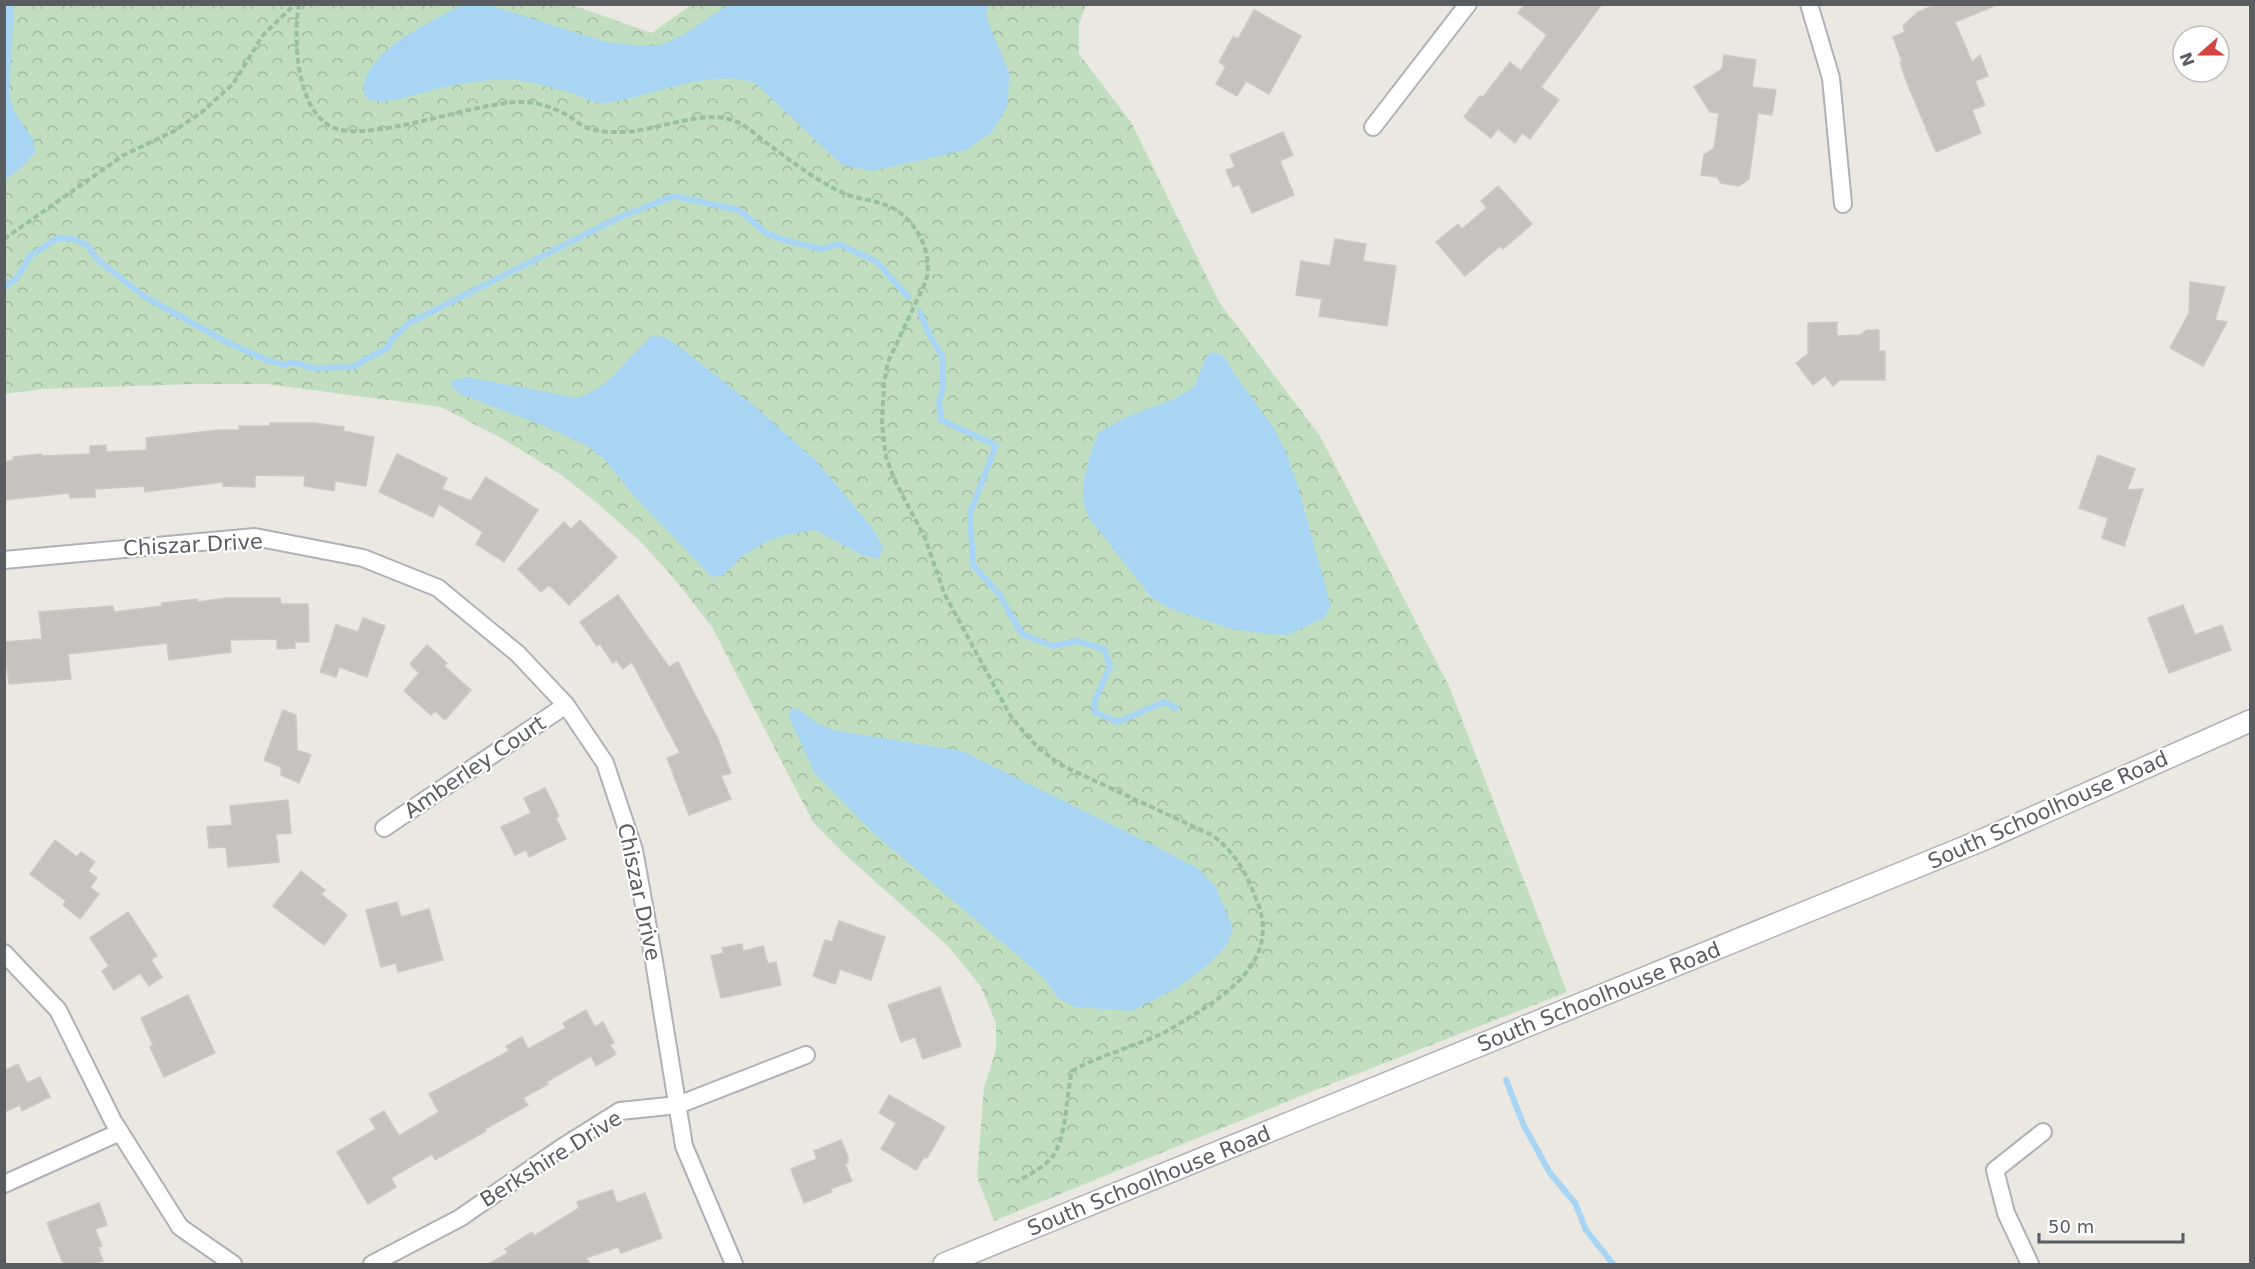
<svg xmlns="http://www.w3.org/2000/svg" width="2255" height="1269" viewBox="0 0 2255 1269" font-family="'DejaVu Sans',sans-serif">
<defs>
<pattern id="forest-crowns" width="20" height="18" patternUnits="userSpaceOnUse" patternTransform="scale(1.5)"><rect width="20" height="18" fill="#c1dfc0"/><path d="M2 6a3 3 0 1 1 6 0M12 15a3 3 0 1 1 6 0" fill="none" stroke="#a0b89f"/></pattern>
</defs>
<rect width="100%" height="100%" fill="#eae8e1"/>
<!-- forest -->
<path fill="url(#forest-crowns)" d="M4 5H572L652 33 691 5H1086L1079 24V54L1131 122 1219 302 1320 436 1449 686 1567 992 1308 1093 994 1221 977 1177 984 1087 996 1050V1023L981 987 949 947 842 852 813 822 712 627 672 576 639 540 598 504 563 476 503 439 441 407 266 384H195L43 389 5 394Z"/>
<!-- water -->
<g fill="#a8d5f3">
<path d="M5 4 14 5 9 94 14 111 33 140 35 152 25 164 5 180Z"/>
<path d="M464 4 489 5 606 42 642 46 660 45 683 35 728 5H988L986 17 1009 73 1008 105 992 132 966 150 871 171 842 165 754 82C703 69 655 96 606 103 595 104 581 96 571 93 554 88 535 82 517 80 494 78 467 83 444 87 425 91 380 109 365 97 364 93 363 87 364 83 374 46 432 21 464 4Z"/>
<path d="M651 336 665 337 689 354 759 410 815 460 871 526 883 547 879 559 862 555 815 530 790 534 770 540 745 554 723 575 712 577 634 496 605 460 586 445 544 426 463 395 453 388 451 381 467 377 577 398 595 390 610 379Z"/>
<path d="M1215 352 1225 357 1233 372 1275 430 1285 450 1298 487 1331 606 1324 618 1287 635 1267 634 1232 629 1171 609 1152 598 1089 518C1075 491 1089 458 1099 432L1128 416 1172 400 1194 387 1207 355Z"/>
<path d="M792 708 800 710 816 723 838 731 962 751 1157 847 1199 869 1215 886 1233 928 1228 943 1210 963 1180 986 1132 1011 1075 1007 1058 998 1043 977 871 831 814 772 790 719 789 712Z"/>
</g>
<g fill="none" stroke-linecap="round" stroke-linejoin="round">
<!-- stream -->
<g stroke="#a8d5f3" stroke-width="6">
<path d="M4 287 17 278 30 256 58 238 73 239 87 245 98 260 145 297 227 342 264 359 285 365 291 362 313 368 352 367 387 348 392 339 409 323 622 216 674 196 739 210 766 233 787 241 822 249 839 244 877 262 908 297"/>
<path d="M920 312 929 334 943 358V388L939 402 941 420 996 445 970 513 973 565 999 594 1022 634 1053 646 1077 641 1104 649 1110 666 1095 700V712L1118 722 1164 702 1176 708"/>
<path d="M1506 1080 1524 1126 1550 1173 1575 1203 1586 1230 1613 1264"/>
</g>
</g>
<!-- building -->
<g fill="#c6c3be" stroke="#cec9c0" stroke-width="1.5">
<path d="M1525 4H1602L1541 87 1559 100 1530 139 1522 133 1515 143 1498 129 1491 138 1464 117 1480 96 1483 97 1510 62 1521 71 1547 35 1518 13Z"/>
<path d="M1937 4 1997 5 1955 22 1972 62 1980 55 1988 76 1975 81 1985 105 1972 110 1981 133 1936 152 1908 85 1900 63 1902 61 1893 37 1905 32 1903 26 1918 12Z"/>
<path d="M1254 10 1301 36 1269 94 1246 81 1237 96 1216 84 1226 66 1219 62 1233 37 1238 39Z"/>
<path d="M1724 55 1756 60 1752 87 1776 90 1772 115 1758 113 1749 179 1739 186 1721 183 1717 177 1701 175 1704 155 1714 148 1719 113 1710 112 1694 87 1722 69Z"/>
<path d="M1283 132 1293 155 1280 161 1294 195 1252 213 1239 184 1233 187 1226 170 1235 167 1230 155Z"/>
<path d="M1498 186 1532 224 1503 249 1500 246 1465 276 1436 242 1458 224 1462 229 1487 208 1481 201Z"/>
<path d="M1335 239 1366 244 1363 261 1396 266 1387 326 1319 316 1322 299 1296 295 1301 261 1330 266Z"/>
<path d="M2190 282 2225 287 2215 320 2227 322 2203 366 2170 348 2189 313Z"/>
<path d="M1837 322V336L1860 335 1867 330H1879V351H1885V380H1840L1833 386 1825 376 1813 385 1796 363 1808 354V323Z"/>
<path d="M270 423H314L344 427 343 431 374 437 366 486 335 481 334 491 304 486 305 476 255 475V487L223 486V482L145 492 144 486 95 489V497L70 498 69 493 4 500V462L14 460 13 457 41 454 42 456 90 454V446L106 445V452L147 450 146 438 220 430H239V426H270Z"/>
<path d="M397 454 447 478 442 489 471 501 486 477 538 510 504 562 476 544 483 532 439 504 433 517 379 492Z"/>
<path d="M2098 455 2135 469 2127 490 2143 489 2124 546 2102 538 2108 518 2079 508Z"/>
<path d="M580 520 617 557 569 605 549 585 541 592 518 569 564 522 571 529Z"/>
<path d="M618 595 669 667 678 662 718 739 731 773 721 776 731 799 689 815 667 758 680 753 632 662 623 669 616 660 613 663 600 644 597 646 580 622Z"/>
<path d="M228 598H280L281 604H308L309 642H295V648L277 649V639L230 640 231 652 169 660 167 643 68 654 71 679 9 684 4 642 42 639 39 612 113 606 114 612 162 606V603L197 599V602Z"/>
<path d="M2183 605 2195 635 2222 625 2231 650 2169 673 2148 618Z"/>
<path d="M363 618 385 626 367 677 339 667 336 677 320 672 336 625 358 632Z"/>
<path d="M427 645 447 663 444 666 471 690 445 720 435 711 431 715 404 691 419 673 410 664Z"/>
<path d="M283 710 296 715 297 750 311 755 299 783 281 775V767L264 760Z"/>
<path d="M545 788 559 816 556 818 566 839 529 857 526 850 515 855 501 827 531 813 524 798Z"/>
<path d="M288 800 291 833 276 834 279 862 228 867 226 847 209 848 207 827 232 825 230 806Z"/>
<path d="M55 840 77 857 81 852 95 862 88 871 97 878 90 887 99 894 80 919 63 905 66 901 30 874Z"/>
<path d="M301 871 325 890 321 894 347 915 324 945 273 906Z"/>
<path d="M397 902 401 917 429 909 443 960 398 972 396 963 381 967 366 910Z"/>
<path d="M128 912 157 956 151 960 162 977 149 986 140 973 114 990 102 971 109 966 90 938Z"/>
<path d="M839 921 885 937 871 980 840 969 835 984 813 976 825 940 832 942Z"/>
<path d="M742 944 743 951 763 946 768 964 776 962 781 985 721 998 711 956 724 953 722 948Z"/>
<path d="M940 987 961 1046 923 1059 915 1037 901 1042 888 1005Z"/>
<path d="M188 995 215 1053 164 1077 150 1047 153 1045 141 1018Z"/>
<path d="M586 1010 595 1027 603 1022 614 1043 610 1045 616 1054 596 1066 591 1056 546 1082 548 1084 523 1098 528 1105 485 1129 486 1131 435 1160 432 1154 391 1178 396 1187 368 1204 337 1152 376 1129 370 1119 384 1111 399 1136 439 1112 429 1094 509 1051 506 1046 522 1037 528 1049 566 1028 563 1023Z"/>
<path d="M18 1064 27 1083 40 1077 50 1097 22 1111 20 1105 4 1112V1071Z"/>
<path d="M889 1095 945 1127 927 1158 924 1157 916 1170 881 1149 896 1123 879 1113Z"/>
<path d="M841 1140 848 1157V1163L845 1164 852 1181 830 1189 832 1192 804 1203 791 1169 817 1159 814 1151Z"/>
<path d="M612 1190 617 1203 645 1193 662 1238 621 1253 618 1247 586 1258 590 1264H488L508 1253 505 1249 532 1232 534 1236 579 1208 577 1202Z"/>
<path d="M99 1203 107 1225 95 1229 102 1246 98 1247 103 1261 92 1264H63L47 1223Z"/>
</g>
<g fill="none" stroke-linecap="round" stroke-linejoin="round">
<defs>
<g id="minor">
<path d="M1809 4 1831 78 1843 204"/>
<path d="M1373 127 1468 4"/>
<path d="M4 560 255 537 363 558 438 588 518 654 566 705 605 763 634 850 654 961 684 1146 734 1264"/>
<path d="M384 828 566 705"/>
<path d="M4 953 58 1010 113 1121 180 1227 233 1264"/>
<path d="M4 1184 120 1132"/>
<path d="M372 1264 460 1218 561 1148 620 1111 678 1105 806 1055"/>
<path d="M2030 1264 2006 1213 1995 1170 2043 1132"/>
</g>
<path id="tertiary" d="M944 1264 1987 838 2250 721"/>
</defs>
<!-- minor casing -->
<use href="#minor" stroke="#aeb1b5" stroke-width="20"/>
<!-- tertiary casing -->
<use href="#tertiary" stroke="#aeb1b5" stroke-width="24"/>
<!-- path -->
<g stroke="#9abfa3" stroke-width="4" stroke-dasharray="6 3" stroke-linecap="butt">
<path d="M299 4C293 38 296 107 330 126 366 146 475 101 522 102 539 102 554 108 569 116 575 120 581 126 588 128 597 131 606 132 615 132 650 134 700 109 732 120 745 124 755 134 765 142 789 159 811 177 837 190 858 202 885 198 904 216 922 232 932 257 926 281L888 362 884 383 882 424 886 457 895 481 925 538 944 593 1010 715C1026 736 1041 752 1063 766L1212 835C1237 854 1246 873 1257 901 1278 953 1239 986 1200 1011 1187 1018 1174 1028 1161 1034 1131 1048 1100 1055 1072 1071 1066 1094 1067 1139 1052 1157 1043 1168 1030 1174 1018 1181"/>
<path d="M4 239 124 155 174 131 202 112 233 84 263 35 295 4"/>
</g>
<!-- minor -->
<use href="#minor" stroke="#fff" stroke-width="16"/>
<!-- tertiary -->
<use href="#tertiary" stroke="#fff" stroke-width="21"/>
</g>
<g text-anchor="middle" dominant-baseline="central" stroke-width="4.5" stroke-linejoin="round" paint-order="stroke">
<!-- street labels -->
<g font-size="21" fill="#595c60" stroke="#fff">
<text transform="translate(193 545) rotate(-3)">Chiszar Drive</text>
<text transform="translate(475 767) rotate(-34)">Amberley Court</text>
<text transform="translate(2048 810) rotate(-24)">South Schoolhouse Road</text>
<text transform="translate(639 892) rotate(78)">Chiszar Drive</text>
<text transform="translate(1599 997) rotate(-22)">South Schoolhouse Road</text>
<text transform="translate(551 1159) rotate(-32)">Berkshire Drive</text>
<text transform="translate(1149 1181) rotate(-22)">South Schoolhouse Road</text>
</g>
</g>
<!-- border -->
<rect width="2255" height="1269" fill="none" stroke="#595c60" stroke-width="12"/>
<!-- north arrow -->
<g transform="translate(2201 54) rotate(249)"><circle r="28" fill="#ffffff" stroke="#bdbebf" stroke-width="1.5"/>
<path d="M0-4.5L10 22L0 15L-10 22Z" fill="#d14640"/>
<text y="-9" font-size="16" font-weight="bold" text-anchor="middle" fill="#595c60">N</text>
</g>
<!-- scale -->
<path d="M2039 1233v9h144v-9" fill="none" stroke="#595c60" stroke-width="3"/>
<text x="2048" y="1233" font-size="18" fill="#595c60" stroke="#ffffff" stroke-width="4.5" paint-order="stroke">50 m</text>
</svg>
